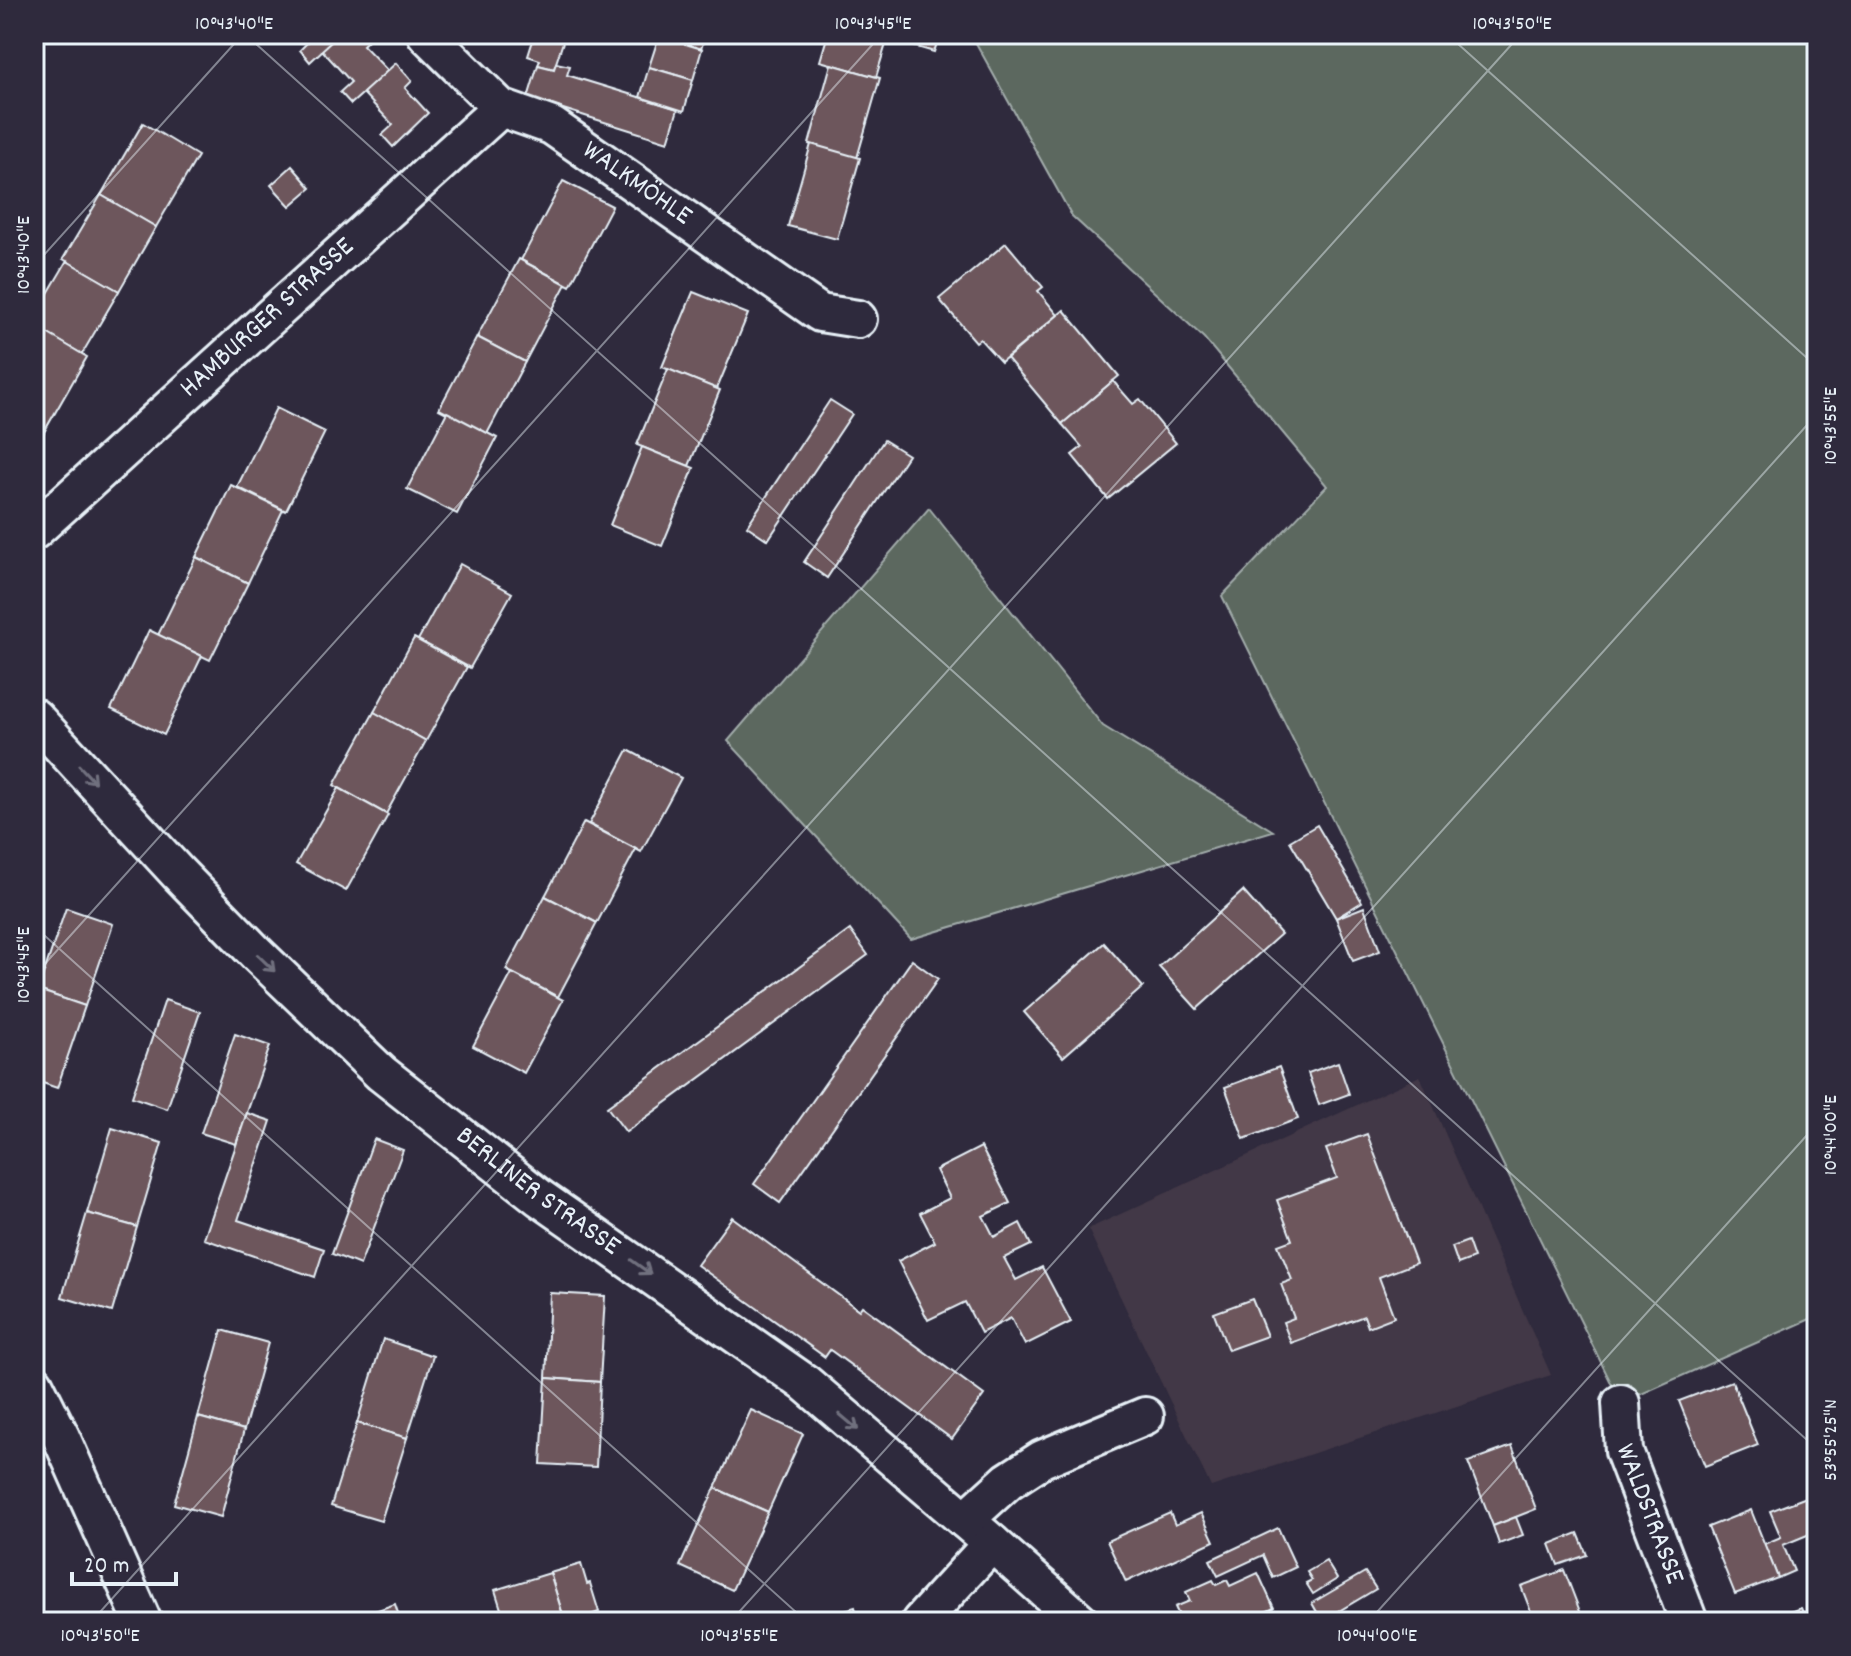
<svg xmlns="http://www.w3.org/2000/svg" width="1851" height="1656" viewBox="0 0 1851 1656" font-family="Dekko,sans-serif">
<rect width="100%" height="100%" fill="#2f2a3d"/>
<filter id="ink" filterUnits="userSpaceOnUse"><feTurbulence type="fractalNoise" baseFrequency=".0125" numOctaves="2"/><feDisplacementMap in="SourceGraphic" scale="16" xChannelSelector="R" yChannelSelector="G"/><feConvolveMatrix kernelMatrix="1 2 1 2 8 2 1 2 1" color-interpolation-filters="sRGB"/></filter>
<g filter="url(#ink)">
<!-- built -->
<path fill="#423846" d="M1420 1076 1551 1375 1211 1487 1088 1229Z"/>
<!-- green -->
<g fill="#5b685e" stroke="#a2acab" stroke-width="2">
<path d="M971 34H1817V1316L1621 1403 1222 596 1327 486 1204 338 1072 216Z"/>
<path d="M929 508 1103 726 1273 831 911 939 728 741Z"/>
</g>
<!-- building -->
<g fill="#6d575c" stroke="#e8f1f8" stroke-width="2">
<path d="M305 34H340L310 62 300 50 310 40Z"/>
<path d="M340 34H368L371 37 363 45 388 71 351 104 340 92 351 82 322 50Z"/>
<path d="M535 34H549L564 39 554 69 538 65 540 60 528 56Z"/>
<path d="M659 34H706L701 49 659 36Z"/>
<path d="M828 34H889L876 77 820 61Z"/>
<path d="M911 34H940L934 52 907 44Z"/>
<path d="M659 36 702 49 693 80 649 67Z"/>
<path d="M396 63 412 81 405 88 428 113 393 147 382 135 393 125 363 93Z"/>
<path d="M556 63 570 66 567 75 678 109 668 142 528 98 538 65 554 69Z"/>
<path d="M831 64 880 78 857 158 809 144Z"/>
<path d="M649 67 693 80 684 111 640 97Z"/>
<path d="M143 123 198 156 156 227 101 195Z"/>
<path d="M811 144 860 158 837 239 788 226Z"/>
<path d="M292 166 311 188 290 206 271 185Z"/>
<path d="M563 181 612 206 570 286 521 260Z"/>
<path d="M101 195 156 227 119 291 63 259Z"/>
<path d="M1006 243 1043 287 1038 291 1058 315 1001 362 980 339 976 342 939 299Z"/>
<path d="M519 259 566 284 525 362 477 337Z"/>
<path d="M67 261 119 291 82 354 34 326V317Z"/>
<path d="M693 292 748 314 717 389 662 367Z"/>
<path d="M1064 310 1119 376 1062 424 1007 358Z"/>
<path d="M35 326 87 357 44 432 34 426Z"/>
<path d="M477 337 525 362 487 434 439 409Z"/>
<path d="M668 369 720 390 689 466 637 445Z"/>
<path d="M1113 381 1133 404 1140 399 1176 443 1108 499 1072 455 1082 447 1062 424Z"/>
<path d="M830 400 852 414 768 540 747 526Z"/>
<path d="M276 408 325 432 286 511 237 487Z"/>
<path d="M447 412 497 438 457 514 407 489Z"/>
<path d="M884 440 908 455 827 578 804 562Z"/>
<path d="M642 447 694 468 662 546 610 525Z"/>
<path d="M231 485 283 510 248 583 196 557Z"/>
<path d="M196 557 248 583 210 660 158 635Z"/>
<path d="M460 564 512 593 470 668 418 640Z"/>
<path d="M149 630 202 656 164 735 111 709Z"/>
<path d="M414 638 467 667 426 741 374 712Z"/>
<path d="M374 712 426 741 386 814 334 785Z"/>
<path d="M628 750 681 778 641 852 589 824Z"/>
<path d="M339 788 388 815 346 891 296 864Z"/>
<path d="M584 822 636 849 597 923 545 896Z"/>
<path d="M1317 825 1362 902 1336 918 1290 841Z"/>
<path d="M1243 891 1281 934 1197 1009 1159 967Z"/>
<path d="M545 896 597 923 558 997 506 970Z"/>
<path d="M1364 907 1380 951 1353 961 1336 918Z"/>
<path d="M66 908 113 924 85 1006 38 990Z"/>
<path d="M850 930 868 955 626 1132 607 1107Z"/>
<path d="M1104 943 1143 987 1063 1057 1024 1012Z"/>
<path d="M912 960 938 979 780 1203 754 1184Z"/>
<path d="M512 973 563 1000 524 1073 473 1046Z"/>
<path d="M38 990 85 1006 57 1088 34 1080V1003Z"/>
<path d="M165 1000 200 1012 167 1109 132 1097Z"/>
<path d="M235 1034 270 1046 236 1144 201 1133Z"/>
<path d="M1338 1062 1349 1094 1319 1105 1308 1073Z"/>
<path d="M1279 1067 1298 1119 1244 1139 1225 1087Z"/>
<path d="M247 1113 271 1121 238 1220 324 1249 315 1277 204 1239Z"/>
<path d="M112 1128 162 1143 137 1227 87 1213Z"/>
<path d="M1367 1134 1416 1263 1379 1277 1394 1317 1368 1327 1364 1316 1291 1343 1283 1322 1294 1318 1281 1284 1292 1280 1278 1245 1292 1240 1277 1200 1337 1178 1326 1149Z"/>
<path d="M374 1139 403 1150 360 1265 332 1254Z"/>
<path d="M981 1147 1010 1203 983 1216 989 1227 994 1237 1020 1223 1031 1245 1004 1258 1016 1280 1042 1267 1071 1322 1025 1345 1011 1318 981 1333 965 1302 928 1320 898 1261 935 1242 920 1213 950 1198 936 1170Z"/>
<path d="M87 1213 137 1227 112 1312 62 1297Z"/>
<path d="M732 1217 859 1310 862 1306 984 1395 952 1439 830 1350 825 1357 697 1265Z"/>
<path d="M1468 1241 1474 1258 1458 1264 1452 1247Z"/>
<path d="M550 1293 605 1296 600 1382 546 1378Z"/>
<path d="M1252 1299 1267 1336 1228 1350 1214 1313Z"/>
<path d="M222 1330 268 1343 244 1430 198 1417Z"/>
<path d="M383 1339 433 1356 407 1438 357 1423Z"/>
<path d="M546 1378 600 1382 596 1467 541 1464Z"/>
<path d="M1732 1381 1758 1445 1705 1466 1679 1401Z"/>
<path d="M751 1410 803 1434 768 1512 715 1488Z"/>
<path d="M198 1417 244 1430 221 1517 174 1504Z"/>
<path d="M357 1423 407 1438 381 1521 331 1506Z"/>
<path d="M1512 1446 1536 1509 1493 1526 1468 1462Z"/>
<path d="M715 1488 768 1512 732 1590 680 1566Z"/>
<path d="M1817 1493V1531L1783 1545 1794 1571 1778 1578 1764 1544 1781 1537 1770 1511Z"/>
<path d="M1751 1510 1778 1578 1735 1594 1708 1527Z"/>
<path d="M1170 1513 1175 1525 1201 1513 1214 1541 1126 1582 1107 1541Z"/>
<path d="M1516 1517 1523 1535 1499 1544 1493 1526Z"/>
<path d="M1278 1528 1296 1567 1273 1578 1263 1555 1218 1576 1210 1560Z"/>
<path d="M1578 1533 1587 1555 1558 1565 1550 1544Z"/>
<path d="M1326 1561 1337 1579 1313 1594 1306 1583 1312 1580 1307 1572Z"/>
<path d="M581 1564 587 1584 590 1583 599 1612 579 1619 577 1614 564 1618 550 1573Z"/>
<path d="M1564 1570 1584 1622H1535L1521 1586Z"/>
<path d="M1365 1572 1376 1589 1322 1621 1312 1603Z"/>
<path d="M550 1573 565 1622H505L495 1590Z"/>
<path d="M1258 1573 1274 1608 1244 1622H1182L1175 1607 1190 1601 1186 1592 1213 1580 1216 1585 1227 1580 1230 1586Z"/>
<path d="M395 1604 401 1622H343Z"/>
<path d="M855 1607 859 1622H804Z"/>
<path d="M1801 1608 1807 1622H1766Z"/>
</g>
<g fill="none" stroke-linecap="round" stroke-linejoin="round">
<defs>
<g id="minor">
<path id="s1" d="M426 34 501 108 552 126 820 313 858 319"/>
<path id="s2" d="M34 531 501 108"/>
<path id="s3" d="M34 717 178 873 257 954 381 1073 540 1198 805 1383 992 1543 1081 1622"/>
<path d="M34 1383 61 1437 143 1622"/>
<path id="s4" d="M1621 1403 1624 1451 1689 1622"/>
<path d="M965 1520 1008 1481 1042 1459 1145 1416"/>
<path d="M920 1622 992 1543"/>
</g>
</defs>
<!-- minor casing -->
<use href="#minor" stroke="#e8f1f8" stroke-width="42"/>
<!-- minor -->
<use href="#minor" stroke="#2f2a3d" stroke-width="36"/>
</g>
<!-- one-way arrows -->
<defs><path id="oneway-shaft" d="M-6 0H5M1.5-3L5.5 0L1.5 3" fill="none" stroke-width="1.6" stroke-linecap="round" stroke-linejoin="round" transform="scale(2)"/></defs>
<g stroke="#70707e">
<use href="#oneway-shaft" transform="translate(87 774) rotate(47)"/>
<use href="#oneway-shaft" transform="translate(266 963) rotate(44)"/>
<use href="#oneway-shaft" transform="translate(641 1267) rotate(36)"/>
<use href="#oneway-shaft" transform="translate(849 1422) rotate(40)"/>
</g>
</g>
<!-- ticks -->
<path fill="none" stroke="#e8f1f8" stroke-width="2" stroke-opacity="0.45" d="M245 34 1817 1449M1447 34 1817 367M34 266 243 34M34 926 807 1622M34 976 882 34M91 1622 1521 34M730 1622 1817 414M1368 1622 1817 1124"/>
<g text-anchor="middle" dominant-baseline="central" stroke-width="7" stroke-linejoin="round" paint-order="stroke">
<!-- street labels -->
<g font-size="28" fill="#e8f1f8" stroke="#2f2a3d">
<text stroke="none"><textPath href="#s1" startOffset="262">WALKMÖHLE</textPath></text>
<text stroke="none"><textPath href="#s2" startOffset="316">HAMBURGER STRASSE</textPath></text>
<text stroke="none"><textPath href="#s3" startOffset="694">BERLINER STRASSE</textPath></text>
<text stroke="none"><textPath href="#s4" startOffset="116">WALDSTRASSE</textPath></text>
</g>
</g>
<!-- margin -->
<rect width="1851" height="1656" fill="none" stroke="#2f2a3d" stroke-width="88"/>
<!-- scale -->
<path d="M72 1572v12h104v-12" fill="none" stroke="#e8f1f8" stroke-width="4"/>
<text x="84" y="1572" font-size="24" fill="#e8f1f8" stroke="#2f2a3d" stroke-width="6" paint-order="stroke">20 m</text>
<rect x="44" y="44" width="1763" height="1568" fill="none" stroke="#e8f1f8" stroke-width="3"/>
<g font-size="20" text-anchor="middle" fill="#e8f1f8">
<text x="234" y="29">10°43'40"E</text>
<text x="873" y="29">10°43'45"E</text>
<text x="1512" y="29">10°43'50"E</text>
<text transform="translate(22 255) rotate(-90)" y="7">10°43'40"E</text>
<text transform="translate(1829 426) rotate(-90)" y="7">10°43'55"E</text>
<text transform="translate(22 965) rotate(-90)" y="7">10°43'45"E</text>
<text transform="translate(1829 1135) rotate(-90)" y="7">10°44'00"E</text>
<text transform="translate(1829 1440) rotate(-90)" y="7">53°55'25"N</text>
<text x="100" y="1641">10°43'50"E</text>
<text x="739" y="1641">10°43'55"E</text>
<text x="1377" y="1641">10°44'00"E</text>
</g>
</svg>
